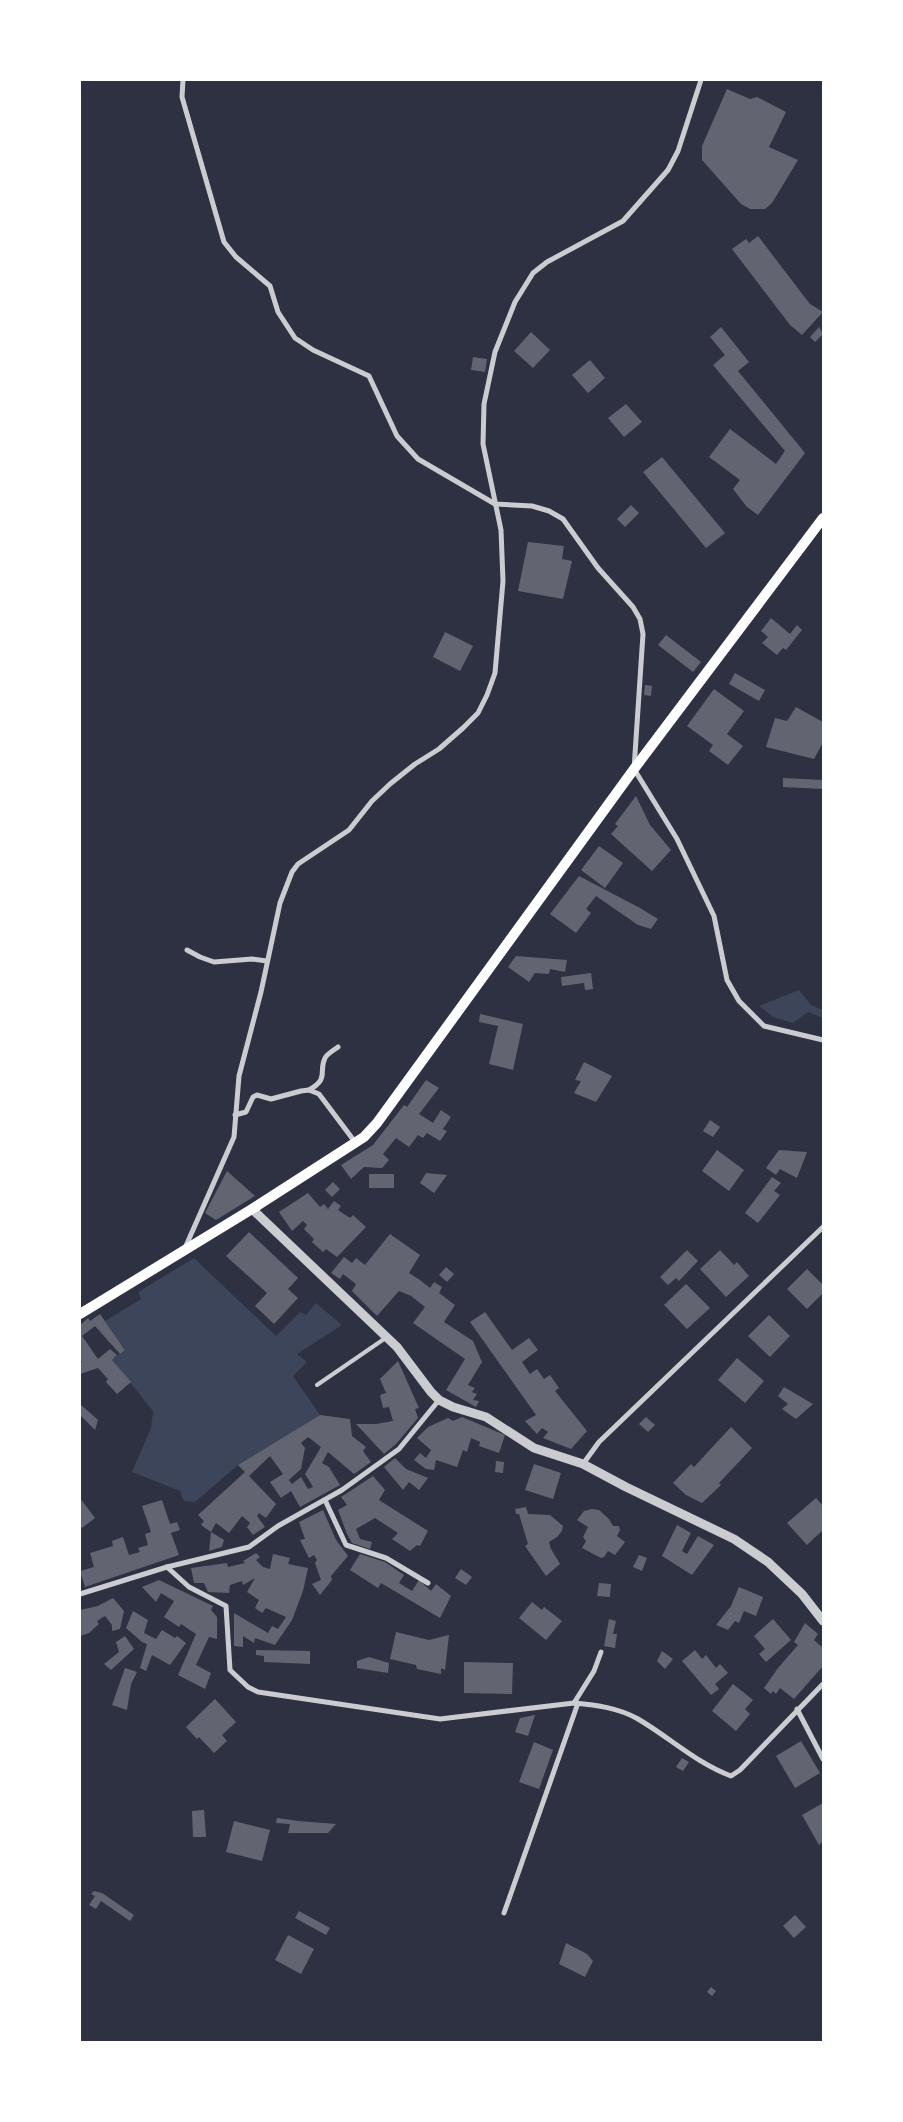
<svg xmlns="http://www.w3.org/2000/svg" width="903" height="2122" viewBox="0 0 903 2122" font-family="Figtree,sans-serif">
<rect width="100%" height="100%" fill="#2d3142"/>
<!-- green -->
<g fill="#3c4559">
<path d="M799 990 811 1005 823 1010V1018L808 1012 793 1023 773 1017 759 1006Z"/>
<path d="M194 1258 276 1336 300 1312 306 1315 316 1303 342 1325 297 1354 307 1362 293 1376 320 1415 238 1465 195 1502 184 1501 180 1491 132 1472 151 1428 153 1411 112 1360 125 1349 105 1321 141 1299 138 1292Z"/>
</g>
<!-- building -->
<g fill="#626471" fill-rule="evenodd">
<path d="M727 89 750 99 757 97 786 112 769 147 798 160 772 203 765 209H750L741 204 702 160V146Z"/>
<path d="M758 236 810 304 823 312 802 335 790 325 732 249 746 239 749 243Z"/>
<path d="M721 327 749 362 738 371 805 453 758 515 747 507 733 489 740 480 709 457 730 429 776 464 785 451 713 365 725 355 710 337Z"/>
<path d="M819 327 823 334 815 342 810 337Z"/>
<path d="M531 332 550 350 533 368 514 351Z"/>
<path d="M473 357 487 359 485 372 471 370Z"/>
<path d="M590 360 605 378 588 393 572 375Z"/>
<path d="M626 404 642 422 624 437 608 418Z"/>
<path d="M662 457 725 533 706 548 643 472Z"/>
<path d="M631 505 639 513 625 527 617 519Z"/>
<path d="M528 542 564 546 562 559 572 561 563 599 518 591Z"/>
<path d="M771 618 790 634 797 625 802 630 786 650 783 648 777 655 762 643 768 637 761 631Z"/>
<path d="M445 632 473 646 460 671 433 657Z"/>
<path d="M666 635 701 662 693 672 658 645Z"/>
<path d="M735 673 765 690 759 701 729 684Z"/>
<path d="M645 685 652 686 651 696 644 695Z"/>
<path d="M714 689 744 711 727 734 743 746 728 765 709 751 713 745 687 726Z"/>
<path d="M796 707 823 722V742L814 759 766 747 775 718 787 721Z"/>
<path d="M783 778 823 780V789L783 787Z"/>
<path d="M636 796 650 825 671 850 652 871 611 834 618 826 615 824Z"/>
<path d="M599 846 623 863 605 888 581 870Z"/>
<path d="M579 876 640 908 658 919 651 929 638 925 596 896 586 909 591 913 576 933 550 914Z"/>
<path d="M516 956 567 960 565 972 550 969 549 974 535 973 529 982 508 967Z"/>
<path d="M591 973 593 989 585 990 584 983 562 986 561 977Z"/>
<path d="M480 1014 523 1024 513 1070 489 1064 498 1026 479 1022Z"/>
<path d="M584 1062 612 1076 596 1102 574 1093 581 1081 575 1080Z"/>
<path d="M426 1080 439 1088 419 1114 433 1123 441 1110 451 1117 443 1129 447 1131 440 1141 427 1133 423 1138 418 1135 409 1147 396 1138 383 1154 389 1160 382 1168 364 1167 351 1179 341 1165 373 1145 404 1105 407 1107Z"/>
<path d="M710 1120 720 1127 713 1137 703 1131Z"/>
<path d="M717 1150 744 1170 729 1191 702 1171Z"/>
<path d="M779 1150 807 1152 797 1178 780 1169 776 1175 766 1168Z"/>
<path d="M227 1171 255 1196 216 1220 205 1213Z"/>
<path d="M426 1173 447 1175 434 1193 420 1183Z"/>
<rect x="369" y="1174" width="25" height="14"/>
<path d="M772 1177 781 1183 774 1191 780 1195 758 1223 745 1213Z"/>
<path d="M333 1182 340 1189 332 1197 325 1190Z"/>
<path d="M308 1193 320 1207 324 1204 328 1209 334 1201 341 1206 338 1210 350 1218 353 1215 366 1227 337 1257 326 1249 323 1252 312 1242 314 1239 304 1229 307 1225 303 1221 292 1231 279 1212Z"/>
<path d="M249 1232 298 1278 288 1289 298 1298 274 1324 255 1306 267 1293 226 1256Z"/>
<path d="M390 1234 420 1255 409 1273 420 1280 430 1288 434 1282 442 1287 439 1293 455 1305 444 1322 473 1341 482 1362 468 1385 475 1388 472 1392 477 1394 473 1400 479 1401 476 1407 446 1390 465 1359 413 1323 425 1307 411 1296 399 1291 377 1316 352 1291 356 1284 343 1274 340 1279 331 1273 344 1257 352 1263 356 1258 365 1265Z"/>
<path d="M687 1250 698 1261 679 1281 676 1278 668 1285 660 1277Z"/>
<path d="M720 1250 734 1265 737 1262 749 1276 726 1297 700 1269Z"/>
<path d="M446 1267 454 1274 447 1282 439 1275Z"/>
<path d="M807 1269 823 1285V1293L807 1309 787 1289Z"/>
<path d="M686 1284 710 1308 687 1329 664 1305Z"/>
<path d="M485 1312 512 1350 529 1338 538 1350 522 1362 530 1374 537 1369 544 1379 550 1375 559 1388 555 1391 587 1431 571 1449 543 1438 548 1432 542 1428 537 1434 525 1421 536 1415 470 1322Z"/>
<path d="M100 1314 125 1350 120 1354 95 1326 82 1336 98 1359 110 1349 117 1355 112 1360 131 1382 117 1394 106 1382 108 1379 98 1368 80 1374V1363L82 1362 80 1359V1325L88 1318 90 1321Z"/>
<path d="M769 1315 790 1336 770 1357 748 1336Z"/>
<path d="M737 1358 764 1381 745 1403 718 1380Z"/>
<path d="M398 1361 419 1408 415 1409 418 1418 396 1444 384 1454 356 1424H376L393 1421 389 1407 383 1408 380 1395 386 1393 380 1379Z"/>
<path d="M784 1387 813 1404 796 1419 782 1409 788 1404 778 1396Z"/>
<path d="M80 1404 98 1420 95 1430 80 1415Z"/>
<path d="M320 1415 350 1419 352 1436 366 1447 363 1451 371 1462 354 1474 328 1452 322 1463 329 1467 340 1485 300 1507 291 1491 281 1498 270 1482 283 1474 270 1456 249 1476 276 1504 266 1518 259 1513 257 1516 265 1527 253 1535 247 1527 250 1523 242 1516 229 1533 216 1523 211 1532 201 1525 204 1521 198 1515 245 1472 238 1465ZM308 1437 321 1447 305 1474 313 1487 308 1489 301 1477 292 1484 289 1480 301 1469 305 1448 301 1443Z"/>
<path d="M462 1417 505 1435 499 1453 479 1446 480 1442 471 1438 467 1452 463 1450 457 1467 436 1460 434 1470 426 1469 414 1460 420 1453 426 1458 431 1450 417 1438 428 1427 448 1418 453 1421Z"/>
<path d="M646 1417 655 1425 648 1432 639 1424Z"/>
<path d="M731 1427 752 1448 719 1483 721 1485 702 1503 686 1495 673 1483 691 1464 694 1467Z"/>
<path d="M395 1458 406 1469 428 1478 419 1490 409 1482 403 1490 384 1467Z"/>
<path d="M496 1461 504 1462 503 1473 495 1472Z"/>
<path d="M534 1464 561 1473 553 1499 525 1490Z"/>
<path d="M373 1476 385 1490 379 1500 428 1531 420 1546 417 1545 410 1551 392 1539 398 1533 375 1518 356 1529 360 1539 372 1542 370 1549 352 1543 347 1534 338 1510 347 1505 341 1497Z"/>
<path d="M80 1498 95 1518 82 1528 80 1525Z"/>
<path d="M816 1498 823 1506V1530L807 1545 787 1523Z"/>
<path d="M162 1500 170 1524 177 1522 180 1530 171 1533 179 1555 85 1587 80 1571 94 1567 90 1553 113 1546 112 1541 123 1537 129 1555 140 1552 138 1548 148 1545 145 1534 151 1532 142 1506Z"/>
<path d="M526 1507 528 1514 550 1515 563 1526 562 1531 557 1537 549 1542 551 1549 560 1564 546 1576 525 1546 528 1544 519 1514H516L515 1509Z"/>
<path d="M592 1509 599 1510 609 1519 613 1526H619L620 1530 617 1536 625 1542 615 1555 608 1551 604 1557 601 1558 582 1548 586 1541 583 1537 588 1527 577 1520 584 1511Z"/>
<path d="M323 1510 336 1540 348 1556 331 1576 332 1580 320 1595 312 1584 321 1580 315 1563 317 1560 314 1555 309 1558 300 1540 305 1539 299 1522Z"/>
<path d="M677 1525 691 1533 682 1551 687 1554 698 1536 714 1545 692 1575 662 1556Z"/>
<path d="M211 1532 224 1540 222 1547 209 1551Z"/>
<path d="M256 1553 260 1557 256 1560 263 1567 270 1569 273 1554 290 1558 288 1564 308 1568 303 1591 292 1620 275 1645 255 1638 254 1643 243 1636V1647L234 1646V1613L268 1633 272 1626 278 1629 286 1617 266 1608 262 1613 255 1608 259 1600 247 1592 255 1578 243 1585 242 1581 230 1585 229 1593 208 1592 204 1583H194L191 1568 227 1563 228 1567 245 1563 243 1561Z"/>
<path d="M360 1554 385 1562 404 1575 399 1583 412 1591 419 1580 431 1591 436 1584 451 1596 440 1618 381 1583 378 1588 350 1570Z"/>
<path d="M639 1555 647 1558 642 1571 633 1567Z"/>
<path d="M461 1569 472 1577 466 1585 455 1578Z"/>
<path d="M159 1580 213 1606 211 1610 217 1617V1639L209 1637 196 1665 211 1673 205 1689 178 1675 196 1634 181 1624 179 1627 164 1617 174 1601 161 1593 156 1602 142 1587Z"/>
<path d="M599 1583 611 1584 610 1597 597 1596Z"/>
<path d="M739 1587 763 1597 756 1616 744 1611 739 1623 735 1621 728 1630 716 1625 731 1606Z"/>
<path d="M113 1598 124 1611 120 1629 112 1631V1625L105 1616 97 1621 99 1624 89 1633 80 1636V1610L98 1606Z"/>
<path d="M532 1602 542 1610 544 1607 562 1621 546 1640 519 1618Z"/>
<path d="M133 1611 148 1620 144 1633 156 1639 162 1630 175 1638 177 1636 186 1643 170 1665 152 1655 146 1671 140 1668 147 1644 142 1642 126 1628Z"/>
<path d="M609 1619 616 1621 613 1634H617L615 1648 604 1646Z"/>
<path d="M773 1619 791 1640 766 1662 759 1654 765 1649 754 1636Z"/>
<path d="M805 1623 818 1634 814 1640 823 1648V1666L794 1699 780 1688 776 1694 773 1691 771 1694 764 1688 778 1668 798 1645 794 1642Z"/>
<path d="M396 1632 429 1640 449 1635 445 1670 441 1668V1674L417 1669 416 1665 390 1659Z"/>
<path d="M125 1636 134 1649 111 1670 104 1664 119 1652 116 1642Z"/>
<path d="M256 1650 310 1651V1664L264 1662V1656L256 1655Z"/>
<path d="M695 1650 702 1659 706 1655 716 1668 720 1664 728 1673 715 1684 719 1689 711 1695 682 1661Z"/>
<path d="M662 1651 673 1659 665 1669 657 1661Z"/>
<path d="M369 1657 389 1663 388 1673 357 1668V1661Z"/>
<path d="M464 1662 513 1663 512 1694 464 1693Z"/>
<path d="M125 1668 137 1672 131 1684 127 1710 112 1705Z"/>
<path d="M733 1684 753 1700 745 1709 750 1714 736 1731 712 1711Z"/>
<path d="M215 1699 236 1722 222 1735 227 1741 214 1753 199 1737 197 1739 186 1727Z"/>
<path d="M535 1715 528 1736 515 1732 520 1718Z"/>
<path d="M801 1741 820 1773 795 1788 776 1756Z"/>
<path d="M534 1742 553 1750 539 1789 519 1782Z"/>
<path d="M682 1758 689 1762 683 1771 676 1767Z"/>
<path d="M823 1803V1841L819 1845 802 1815Z"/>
<path d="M204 1810 206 1837H193L192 1811Z"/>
<path d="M277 1818 298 1821 336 1824 328 1833H288L290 1824 276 1823Z"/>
<path d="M234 1821 270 1830 262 1861 226 1852Z"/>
<path d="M94 1891 102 1893 134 1915 130 1921 101 1901 96 1909 89 1905 95 1896 91 1894Z"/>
<path d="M299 1911 330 1928 326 1935 295 1918Z"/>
<path d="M795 1915 806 1927 794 1938 783 1926Z"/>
<path d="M288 1935 314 1949 301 1974 275 1960Z"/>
<path d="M566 1943 587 1954 593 1961 585 1977 559 1964Z"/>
<path d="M711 1987 716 1991 712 1996 707 1992Z"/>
</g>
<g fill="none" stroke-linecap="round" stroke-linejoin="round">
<!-- service -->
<path stroke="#caccd0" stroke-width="4" d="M317 1385 387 1337"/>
<!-- minor -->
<g stroke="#caccd0" stroke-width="5">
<path d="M183 80 182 97 224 242 236 257 270 286 278 312 295 338 313 350 369 376 397 436 418 459 495 504 532 506 549 511 563 519 598 568 633 607 640 619 643 634 634 769 677 839 714 916 727 980 739 1001 764 1026 823 1040"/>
<path d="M187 950 200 957 214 962 252 959 267 961"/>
<path d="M309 1090C330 1078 318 1072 325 1058 327 1054 334 1050 338 1047"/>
<path d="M235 1115 246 1112 253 1097 257 1095 271 1099 301 1091 309 1090 319 1094 355 1142"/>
<path d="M185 1248 234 1137 239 1076 261 992 280 903 292 872 298 864 349 830 372 801 390 784 415 764 439 749 463 728 478 713 487 695 495 673 503 581 501 530 483 444 484 404 495 352 515 302 533 273 547 262 623 221 668 170 678 151 701 80"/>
<path d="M583 1464 599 1442 823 1227"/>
<path d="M325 1500 346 1545 386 1558 428 1583"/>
<path d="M167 1567 189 1587 226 1606 230 1670 248 1687 258 1692 440 1719 574 1703C596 1705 619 1708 638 1719 669 1737 696 1763 731 1776L740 1770 823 1684"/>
<path d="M80 1594 167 1567 249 1547 278 1526 342 1490 399 1449 439 1400"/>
<path d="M574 1703 594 1671 601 1652"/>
<path d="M797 1709 823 1759"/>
<path d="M504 1913 578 1703"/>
</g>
<!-- tertiary -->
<path stroke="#caccd0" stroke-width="9" d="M252 1209 397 1347 431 1392 439 1400 453 1407 486 1417 534 1448 583 1464 626 1487 734 1539 768 1562 802 1594 823 1621"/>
<!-- secondary -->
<path stroke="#fff" stroke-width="10" d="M80 1314 252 1209 364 1137 377 1123 634 769 823 518"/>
</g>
<!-- border -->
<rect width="903" height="2122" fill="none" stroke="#ffffff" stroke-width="162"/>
</svg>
